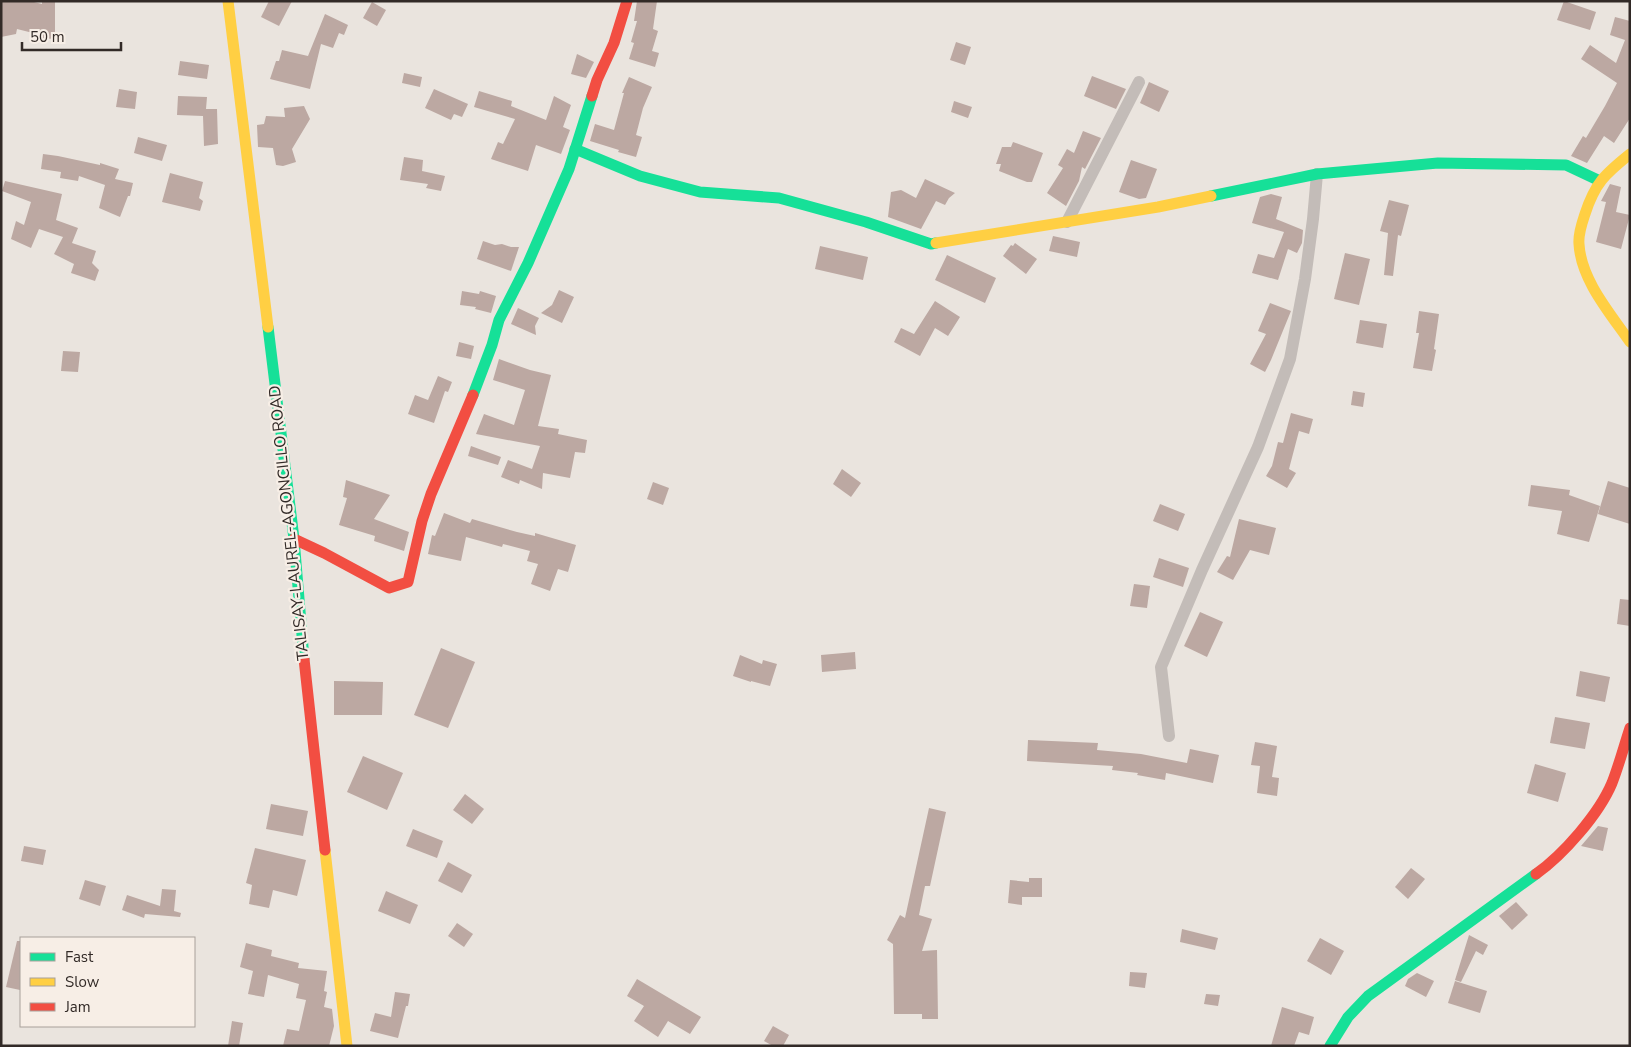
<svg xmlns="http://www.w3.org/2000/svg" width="1631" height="1047" viewBox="0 0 1631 1047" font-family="'Nunito Sans',sans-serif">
<rect width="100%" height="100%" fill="#eae4de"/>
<!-- building -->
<g fill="#bca8a2">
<path d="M1 1H30L42 4V1H55V39L41 38V35L17 29 16 34 1 37Z"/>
<path d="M269 1H292L279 26 261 17Z"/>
<path d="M637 1H657L653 29 658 31 652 51 659 53 655 67 629 59 634 43 631 42 637 21H634Z"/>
<path d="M1564 1 1596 12 1590 30 1557 20Z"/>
<path d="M372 2 386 10 377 26 363 18Z"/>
<path d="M325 14 348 25 344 35 339 33 333 48 321 44 310 89 270 79 276 61H279L282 50 308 56Z"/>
<path d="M1615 17 1630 21V118L1614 143 1604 136 1587 163 1571 156 1583 136 1586 138 1605 106 1617 83 1581 59 1590 45 1616 63 1625 40 1610 35Z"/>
<path d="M956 42 971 47 965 65 950 60Z"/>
<path d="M577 54 594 62 586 78 571 74Z"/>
<path d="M180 61 209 65 207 79 178 75Z"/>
<path d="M404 73 422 77 420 87 402 83Z"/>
<path d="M1092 76 1126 89 1116 109 1084 96Z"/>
<path d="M629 77 652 87 643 108 636 135 642 137 636 157 618 152 619 150 590 141 595 124 614 130 624 93H622Z"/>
<path d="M1149 82 1169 91 1159 112 1140 103Z"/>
<path d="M119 89 137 92 135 109 116 107Z"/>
<path d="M434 89 468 104 462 117 454 114 451 120 425 108Z"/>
<path d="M479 91 512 101 511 106 546 120 554 96 571 105 563 127 570 130 561 154 536 145 528 171 491 159 498 142 503 144 515 119 474 107Z"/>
<path d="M178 96 207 97 206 109H217L218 144 204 146 203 116 177 115Z"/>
<path d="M954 101 972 107 968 118 951 112Z"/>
<path d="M304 106 310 119 292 149 296 162 283 166 276 165 273 148 258 147 257 125 264 124 266 116 285 117 284 108Z"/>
<path d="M1083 131 1101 138 1085 169 1082 167 1079 181 1066 206 1047 193 1063 168 1058 165 1067 149 1074 153Z"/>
<path d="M138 137 167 145 162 161 134 153Z"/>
<path d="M1013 142 1043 153 1032 182H1027L999 171 1001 164H996L1002 147H1011Z"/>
<path d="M43 154 58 156 100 165V163L119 169 115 179 133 183 130 196H128L120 217 99 208 105 185 79 176 78 181 60 178 61 172 41 169Z"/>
<path d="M404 157 423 160 422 171 445 176 441 191 426 188 428 184 400 180Z"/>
<path d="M1131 160 1157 169 1146 198 1139 199 1119 192Z"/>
<path d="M170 173 203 182 199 198 203 201 200 211 162 202Z"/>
<path d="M925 179 955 193 949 198 945 205 936 201 921 229 888 217 891 192 901 190 916 198Z"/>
<path d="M5 181 62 194 56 220 78 228 72 243 96 251 92 263 99 270 95 281 71 273 74 264 54 254 63 237 39 229 31 248 11 239 16 221 24 225 31 202 2 191Z"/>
<path d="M1610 184 1621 187 1616 212 1630 215 1621 249 1596 242 1606 202 1601 201Z"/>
<path d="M1271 194 1282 197 1276 219 1303 230 1302 243 1297 253 1288 249 1278 280 1252 273 1258 254 1274 258 1284 232 1252 223 1260 197Z"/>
<path d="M1389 200 1409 205 1401 236 1398 235 1393 276 1384 275 1388 233 1380 231Z"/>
<path d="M1053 236 1080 242 1077 257 1049 251Z"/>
<path d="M483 241 495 245 502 244 511 247H519L511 271 477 259Z"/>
<path d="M1015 243 1037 259 1026 274 1003 256 1011 245 1013 246Z"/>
<path d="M820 246 868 257 863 280 815 269Z"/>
<path d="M1345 253 1370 259 1359 305 1334 299Z"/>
<path d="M947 255 996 278 985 303 935 280Z"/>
<path d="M559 290 574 297 562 323 541 313 552 305Z"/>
<path d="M462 291 479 294 480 291 496 296 491 313 475 309 476 307 460 305Z"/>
<path d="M935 301 960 317 948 336 935 328 920 356 894 342 901 328 914 334Z"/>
<path d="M1270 303 1291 311 1271 360 1265 372 1250 364 1266 334 1258 331Z"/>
<path d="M518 308 539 318 535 326 536 335 511 324Z"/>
<path d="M1419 311 1439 314 1434 349 1436 350 1432 371 1413 368 1419 333H1416Z"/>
<path d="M1360 320 1387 324 1383 348 1356 343Z"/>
<path d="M459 342 474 346 471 359 456 356Z"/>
<path d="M63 351 80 352 78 372 61 371Z"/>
<path d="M499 359 530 370 551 375 538 426 559 429 558 434 587 440 585 453 575 452 570 478 543 473 542 489 520 480 519 484 501 477 508 460 532 469 540 446 476 434 484 414 514 425 525 390 493 380Z"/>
<path d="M438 376 452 382 448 392 445 391 434 423 408 414 415 395 428 400Z"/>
<path d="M1353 391 1365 393 1363 407 1351 405Z"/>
<path d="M1291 413 1313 419 1309 434 1299 431 1289 469 1296 473 1287 488 1266 476 1272 466 1278 442 1283 443Z"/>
<path d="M471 446 501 457 498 465 468 456Z"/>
<path d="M842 469 861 483 851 497 833 484Z"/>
<path d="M346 480 390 495 374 519 409 532 404 551 374 541 375 536 339 525 347 498 343 497Z"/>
<path d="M1608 481 1630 488V524L1598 514Z"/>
<path d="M653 482 669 488 663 505 647 499Z"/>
<path d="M1531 485 1570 490 1569 495 1600 506 1589 542 1557 534 1562 511 1528 506Z"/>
<path d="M1160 504 1185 514 1178 531 1153 521Z"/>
<path d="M444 513 470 523 472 519 517 532 535 536V533L576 545 568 572 558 569 550 591 531 584 538 564 527 561 530 551 503 544 502 547 466 537 461 561 428 554 432 535 435 536Z"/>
<path d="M1239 519 1276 528 1269 555 1250 550 1233 580 1217 572 1227 556 1230 557Z"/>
<path d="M1159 558 1189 568 1183 587 1153 577Z"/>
<path d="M1134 584 1150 586 1147 608 1130 606Z"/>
<path d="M1620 599 1630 600V626L1617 624Z"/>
<path d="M1200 612 1223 622 1207 657 1184 646Z"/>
<path d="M441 648 475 662 448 728 414 715Z"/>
<path d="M855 652 856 669 822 672 821 655Z"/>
<path d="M740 655 762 664 763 660 777 664 770 686 751 681V682L733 676Z"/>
<path d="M1580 671 1610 677 1605 702 1576 696Z"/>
<path d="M334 681 383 682 382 715H334Z"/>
<path d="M1555 717 1590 723 1585 749 1550 743Z"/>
<path d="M1028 740 1098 743 1097 750 1141 754 1187 763 1190 749 1219 755 1213 783 1166 773 1165 780 1137 775 1138 773 1112 770 1113 766 1027 761Z"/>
<path d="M1255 742 1277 746 1272 777 1279 778 1277 796 1257 793 1260 766 1251 765Z"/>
<path d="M363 756 403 773 387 810 347 792Z"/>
<path d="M1535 764 1566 773 1558 802 1527 793Z"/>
<path d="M465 794 484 809 472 824 453 810Z"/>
<path d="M271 804 308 811 303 836 266 829Z"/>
<path d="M929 808 946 812 930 886H925L919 915 932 919 922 951 937 950 938 1019H922V1014H894L893 944 887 940 900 915 905 918Z"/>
<path d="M1598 826 1608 828 1603 851 1581 846Z"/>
<path d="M413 829 443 841 437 858 406 846Z"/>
<path d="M24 846 46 850 43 865 21 861Z"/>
<path d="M255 848 306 860 297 896 273 890 269 908 249 904 252 885 246 883Z"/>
<path d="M448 862 472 875 462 893 438 881Z"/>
<path d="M1411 868 1425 879 1408 899 1395 887Z"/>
<path d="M1029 878H1042V897H1022V905L1008 903 1010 880 1029 882Z"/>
<path d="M85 880 106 886 100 906 79 899Z"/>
<path d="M162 889 176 890 174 911 181 913 180 917 145 914 144 918 122 910 127 895 160 906Z"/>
<path d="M386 891 418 905 410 924 378 911Z"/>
<path d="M1516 902 1528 915 1512 930 1499 916Z"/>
<path d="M457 923 473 934 464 947 448 936Z"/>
<path d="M1182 929 1218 938 1215 950 1180 942Z"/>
<path d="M1469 935 1488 945 1483 955 1476 951 1461 982 1455 980Z"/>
<path d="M1320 938 1344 951 1331 975 1307 961Z"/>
<path d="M17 941H21L20 990 6 987Z"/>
<path d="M246 943 272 950 271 956 299 963 298 968 327 971 324 991 327 992 324 1007 332 1009 334 1026 329 1046H283L287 1029 299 1031 306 1000 296 998 299 984 268 975 264 997 248 994 253 971 240 967Z"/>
<path d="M1130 972 1147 973 1145 988 1129 986Z"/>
<path d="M1417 973 1434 981 1426 997 1405 986 1408 979Z"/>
<path d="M637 979 701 1017 690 1034 668 1021 658 1037 634 1021 644 1006 627 996Z"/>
<path d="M1455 981 1487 991 1480 1013 1448 1003Z"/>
<path d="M395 992 410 994 408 1006H406L398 1038 370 1031 375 1013 391 1017Z"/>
<path d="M1206 994 1220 995 1218 1006 1204 1004Z"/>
<path d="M1282 1007 1314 1017 1309 1035 1299 1032 1294 1046H1271Z"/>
<path d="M232 1021 243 1023 239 1046H228Z"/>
<path d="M773 1026 789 1035 783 1046H773L764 1041Z"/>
</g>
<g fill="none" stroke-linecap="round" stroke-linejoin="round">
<!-- street -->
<g stroke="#c3bcb8" stroke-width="12">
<path d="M1067 222 1139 82"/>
<path d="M1169 736 1161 667 1202 570 1258 447 1290 359 1305 279 1313 219 1317 174"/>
</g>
<!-- fast -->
<g stroke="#16e098" stroke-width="11">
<path d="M575 149 640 176 700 192 779 198 866 222 931 244 936 243"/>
<path d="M1211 196 1317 174 1438 163 1566 165 1600 181"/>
<path d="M268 327 294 539 304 659"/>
<path d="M473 395 492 345 499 320 528 263 569 169 592 96"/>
<path d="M1330 1046 1348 1017 1368 996 1536 874"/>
</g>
<!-- slow -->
<g stroke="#ffcf43" stroke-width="11">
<path d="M228 1 268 327"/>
<path d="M1630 154C1605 174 1595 183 1585 214 1582 223 1578 234 1579 244 1581 280 1610 313 1630 342"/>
<path d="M936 243 1158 207 1211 196"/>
<path d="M325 850 347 1046"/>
</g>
<!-- jam -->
<g stroke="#f24e42" stroke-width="11">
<path d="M592 96 597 80 614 43 627 1"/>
<path d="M294 539 324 553 389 588 408 582 422 521 431 494 473 395"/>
<path d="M304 659 325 850"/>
<path d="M1536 874C1563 855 1599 814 1612 783 1619 765 1624 746 1630 728"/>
</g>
</g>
<g text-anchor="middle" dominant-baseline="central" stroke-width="4.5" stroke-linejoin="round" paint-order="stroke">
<!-- street labels -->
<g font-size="16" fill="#322a27" stroke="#f7eee6">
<text transform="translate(289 523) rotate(-96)">TALISAY-LAUREL-AGONCILLO ROAD</text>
</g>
</g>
<!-- border -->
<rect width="1631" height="1047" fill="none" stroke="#322a27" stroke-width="5"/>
<!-- legend -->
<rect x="20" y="937" width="175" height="90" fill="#f7eee6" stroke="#a8a09a"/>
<rect x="30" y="953" width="25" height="8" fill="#16e098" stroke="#a8a09a"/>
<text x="65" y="962" font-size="15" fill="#322a27">Fast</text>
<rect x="30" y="978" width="25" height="8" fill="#ffcf43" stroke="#a8a09a"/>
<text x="65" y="987" font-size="15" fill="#322a27">Slow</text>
<rect x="30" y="1003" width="25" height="8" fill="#f24e42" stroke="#a8a09a"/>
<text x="65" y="1012" font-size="15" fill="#322a27">Jam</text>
<!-- scale -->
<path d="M22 42v8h99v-8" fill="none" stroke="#322a27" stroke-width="2.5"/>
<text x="30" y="42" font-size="15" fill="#322a27" stroke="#f7eee6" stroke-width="4" paint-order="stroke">50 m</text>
</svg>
